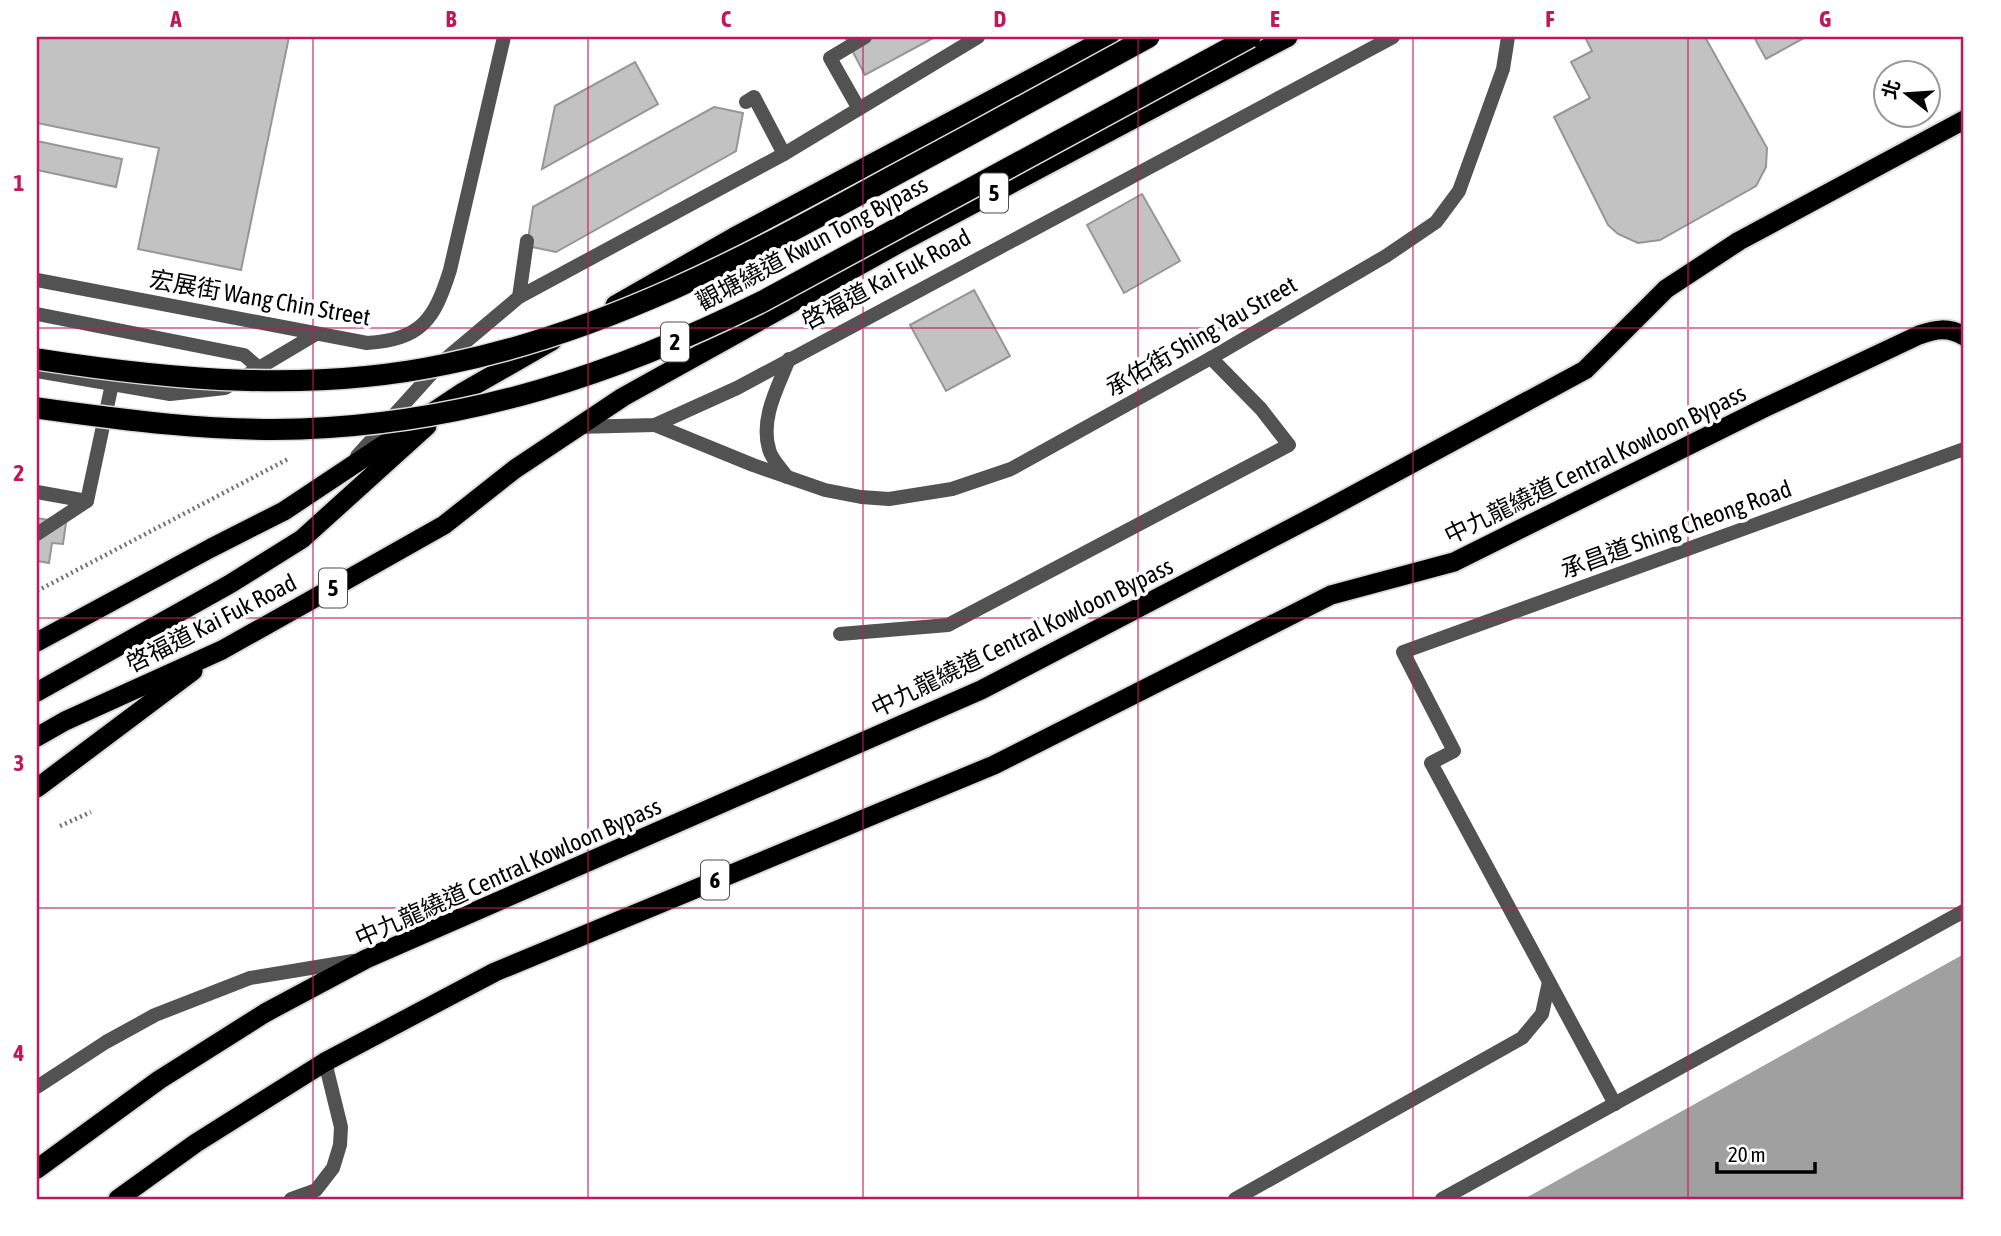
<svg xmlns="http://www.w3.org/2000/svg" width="2001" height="1236" viewBox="0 0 2001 1236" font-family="'Asap Condensed','Noto Sans TC',sans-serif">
<rect width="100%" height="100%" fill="#fff"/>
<!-- water -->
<path fill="#a0a0a0" d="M1964 954V1199H1524Z"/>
<!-- building -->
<g fill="#c2c2c2" stroke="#969696" stroke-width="2">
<path d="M37 37H289L241 270 138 249 159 148 37 123Z"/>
<path d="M845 37H935L865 75Z"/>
<path d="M1585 37H1705L1767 148 1766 167 1756 186 1660 240 1638 243 1618 234 1608 225 1554 117 1590 98 1571 62 1592 51Z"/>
<path d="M1754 37H1803L1804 38 1766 59Z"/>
<path d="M635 62 658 104 542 169 555 106Z"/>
<path d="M714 107 743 113 736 151 556 252 527 246 533 207Z"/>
<path d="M37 141 122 159 116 187 37 170Z"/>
<path d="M1142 194 1180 261 1124 293 1087 225Z"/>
<path d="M974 290 1010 356 946 391 910 325Z"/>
<path d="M37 518 66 523 63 544 52 543 49 563 37 561Z"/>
</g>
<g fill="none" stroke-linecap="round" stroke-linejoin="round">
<defs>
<g id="trunk">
<path d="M615 305 734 237 1109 37"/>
<path d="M37 642 211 548 284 511 463 392 552 341"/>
<path d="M37 692 230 584 302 539 427 426"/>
<path d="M37 737 65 721 222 650 297 608 444 525 515 469 623 397 898 244 1288 37"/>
<path d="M37 788 193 671"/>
<path d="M37 1169 159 1080 265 1013 366 959 981 690 1322 512 1585 370 1666 289 1739 241 1964 120"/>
<path d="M118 1199 196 1143 325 1062 495 972 994 765 1331 595 1454 562 1764 408 1919 335C1936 329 1948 327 1964 336"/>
</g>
</defs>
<!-- trunk casing -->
<use href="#trunk" stroke="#dbdbdb" stroke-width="23"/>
<!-- path -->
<g stroke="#747474" stroke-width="4.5" stroke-dasharray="2 3.5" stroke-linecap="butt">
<path d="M37 591 290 458"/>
<path d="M60 826 91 812"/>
</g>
<!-- service -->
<g stroke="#525252" stroke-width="14">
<path d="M746 102 754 97 784 154"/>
<path d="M859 109 830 58 865 37"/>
<path d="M519 297 527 241"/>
<path d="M37 314 244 355 259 368"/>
<path d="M357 456 443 361 519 297 784 154 978 37"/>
<path d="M37 492 87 501"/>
<path d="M37 534 87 501 112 384"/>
<path d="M840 634 948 625 1289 445 1261 409 1211 358"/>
<path d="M37 1087 106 1042 155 1015 250 978 353 961"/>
<path d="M1615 1104 1431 763 1454 751 1403 652 1964 449"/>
<path d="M291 1199 316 1190 333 1168 340 1145 341 1127 325 1062"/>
<path d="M1235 1199 1522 1038 1542 1014 1549 982"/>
<path d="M1442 1199 1964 911"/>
</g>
<!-- minor -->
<g stroke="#525252" stroke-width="14">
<path d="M37 280 367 343C421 339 434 321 450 270L504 37"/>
<path d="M37 371 170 394 225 388 316 334"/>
<path d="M655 425 753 465 825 490 861 497 889 499 952 489 1011 469 1211 358 1386 256 1436 222 1459 191 1503 69 1508 37"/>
<path d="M577 427 655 425 737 388 1393 37"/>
<path d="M787 477C781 468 771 459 769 449 760 418 778 387 789 359"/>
</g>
<!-- trunk -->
<use href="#trunk" stroke="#000" stroke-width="19"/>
<defs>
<g id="motorway-bridge">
<path d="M37 359C172 380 311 393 447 364 605 332 746 257 886 180 974 133 1061 85 1149 37"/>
<path d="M37 408C124 420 213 432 301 429 468 423 616 374 763 301L1250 37"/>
</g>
</defs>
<!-- motorway-bridge casing -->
<use href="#motorway-bridge" stroke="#dbdbdb" stroke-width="24" stroke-linecap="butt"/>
<!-- motorway-bridge -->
<use href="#motorway-bridge" stroke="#000" stroke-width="21"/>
</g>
<!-- grid -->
<path fill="none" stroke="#c2185b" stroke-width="2" stroke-opacity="0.55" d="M313 37V1199M588 37V1199M863 37V1199M1138 37V1199M1413 37V1199M1688 37V1199M37 328H1964M37 618H1964M37 908H1964"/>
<g text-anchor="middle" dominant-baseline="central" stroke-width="7" stroke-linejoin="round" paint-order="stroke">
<!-- shield labels -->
<g fill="#fff" stroke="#4c4c4c" stroke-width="2">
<rect x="980" y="173.5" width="28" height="39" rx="5"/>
<rect x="661" y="322.5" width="28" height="39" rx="5"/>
<rect x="319" y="568.5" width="28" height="39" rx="5"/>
<rect x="701" y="860.5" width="28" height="39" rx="5"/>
</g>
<g font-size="23" font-weight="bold" fill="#000">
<text x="994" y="193">5</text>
<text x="675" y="342">2</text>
<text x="333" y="588">5</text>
<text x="715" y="880">6</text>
</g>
<!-- street labels -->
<g font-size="24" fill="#000" stroke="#fff">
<text transform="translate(812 243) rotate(-28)">觀塘繞道 Kwun Tong Bypass</text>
<text transform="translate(886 279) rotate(-28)">啓福道 Kai Fuk Road</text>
<text transform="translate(260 298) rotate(10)">宏展街 Wang Chin Street</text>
<text transform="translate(1201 336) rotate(-30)">承佑街 Shing Yau Street</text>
<text transform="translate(1595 464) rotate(-26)">中九龍繞道 Central Kowloon Bypass</text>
<text transform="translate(1676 529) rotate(-20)">承昌道 Shing Cheong Road</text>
<text transform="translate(211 623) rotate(-27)">啓福道 Kai Fuk Road</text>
<text transform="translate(1022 637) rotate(-26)">中九龍繞道 Central Kowloon Bypass</text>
<text transform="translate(508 872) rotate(-24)">中九龍繞道 Central Kowloon Bypass</text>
</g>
</g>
<!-- border -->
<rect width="2001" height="1236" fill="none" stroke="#ffffff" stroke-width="77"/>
<!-- north arrow -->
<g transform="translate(1907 94) rotate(287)"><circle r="33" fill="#ffffff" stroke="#999999" stroke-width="2"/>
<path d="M0-5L12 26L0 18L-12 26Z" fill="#000000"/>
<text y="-10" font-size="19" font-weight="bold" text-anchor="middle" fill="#000000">北</text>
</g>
<!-- scale -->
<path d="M1717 1162v10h98v-10" fill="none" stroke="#000000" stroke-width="3.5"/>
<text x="1728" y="1162" font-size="21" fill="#000000" stroke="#ffffff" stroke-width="5" paint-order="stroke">20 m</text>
<rect x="38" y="38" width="1924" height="1160" fill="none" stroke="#c2185b" stroke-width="2.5"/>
<g font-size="23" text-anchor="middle" font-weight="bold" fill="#c2185b">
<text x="176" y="27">A</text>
<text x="451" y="27">B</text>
<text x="726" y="27">C</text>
<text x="1000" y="27">D</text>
<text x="1275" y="27">E</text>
<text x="1550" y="27">F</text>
<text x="1825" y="27">G</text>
<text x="19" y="191">1</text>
<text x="19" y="481">2</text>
<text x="19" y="771">3</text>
<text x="19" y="1061">4</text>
</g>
</svg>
